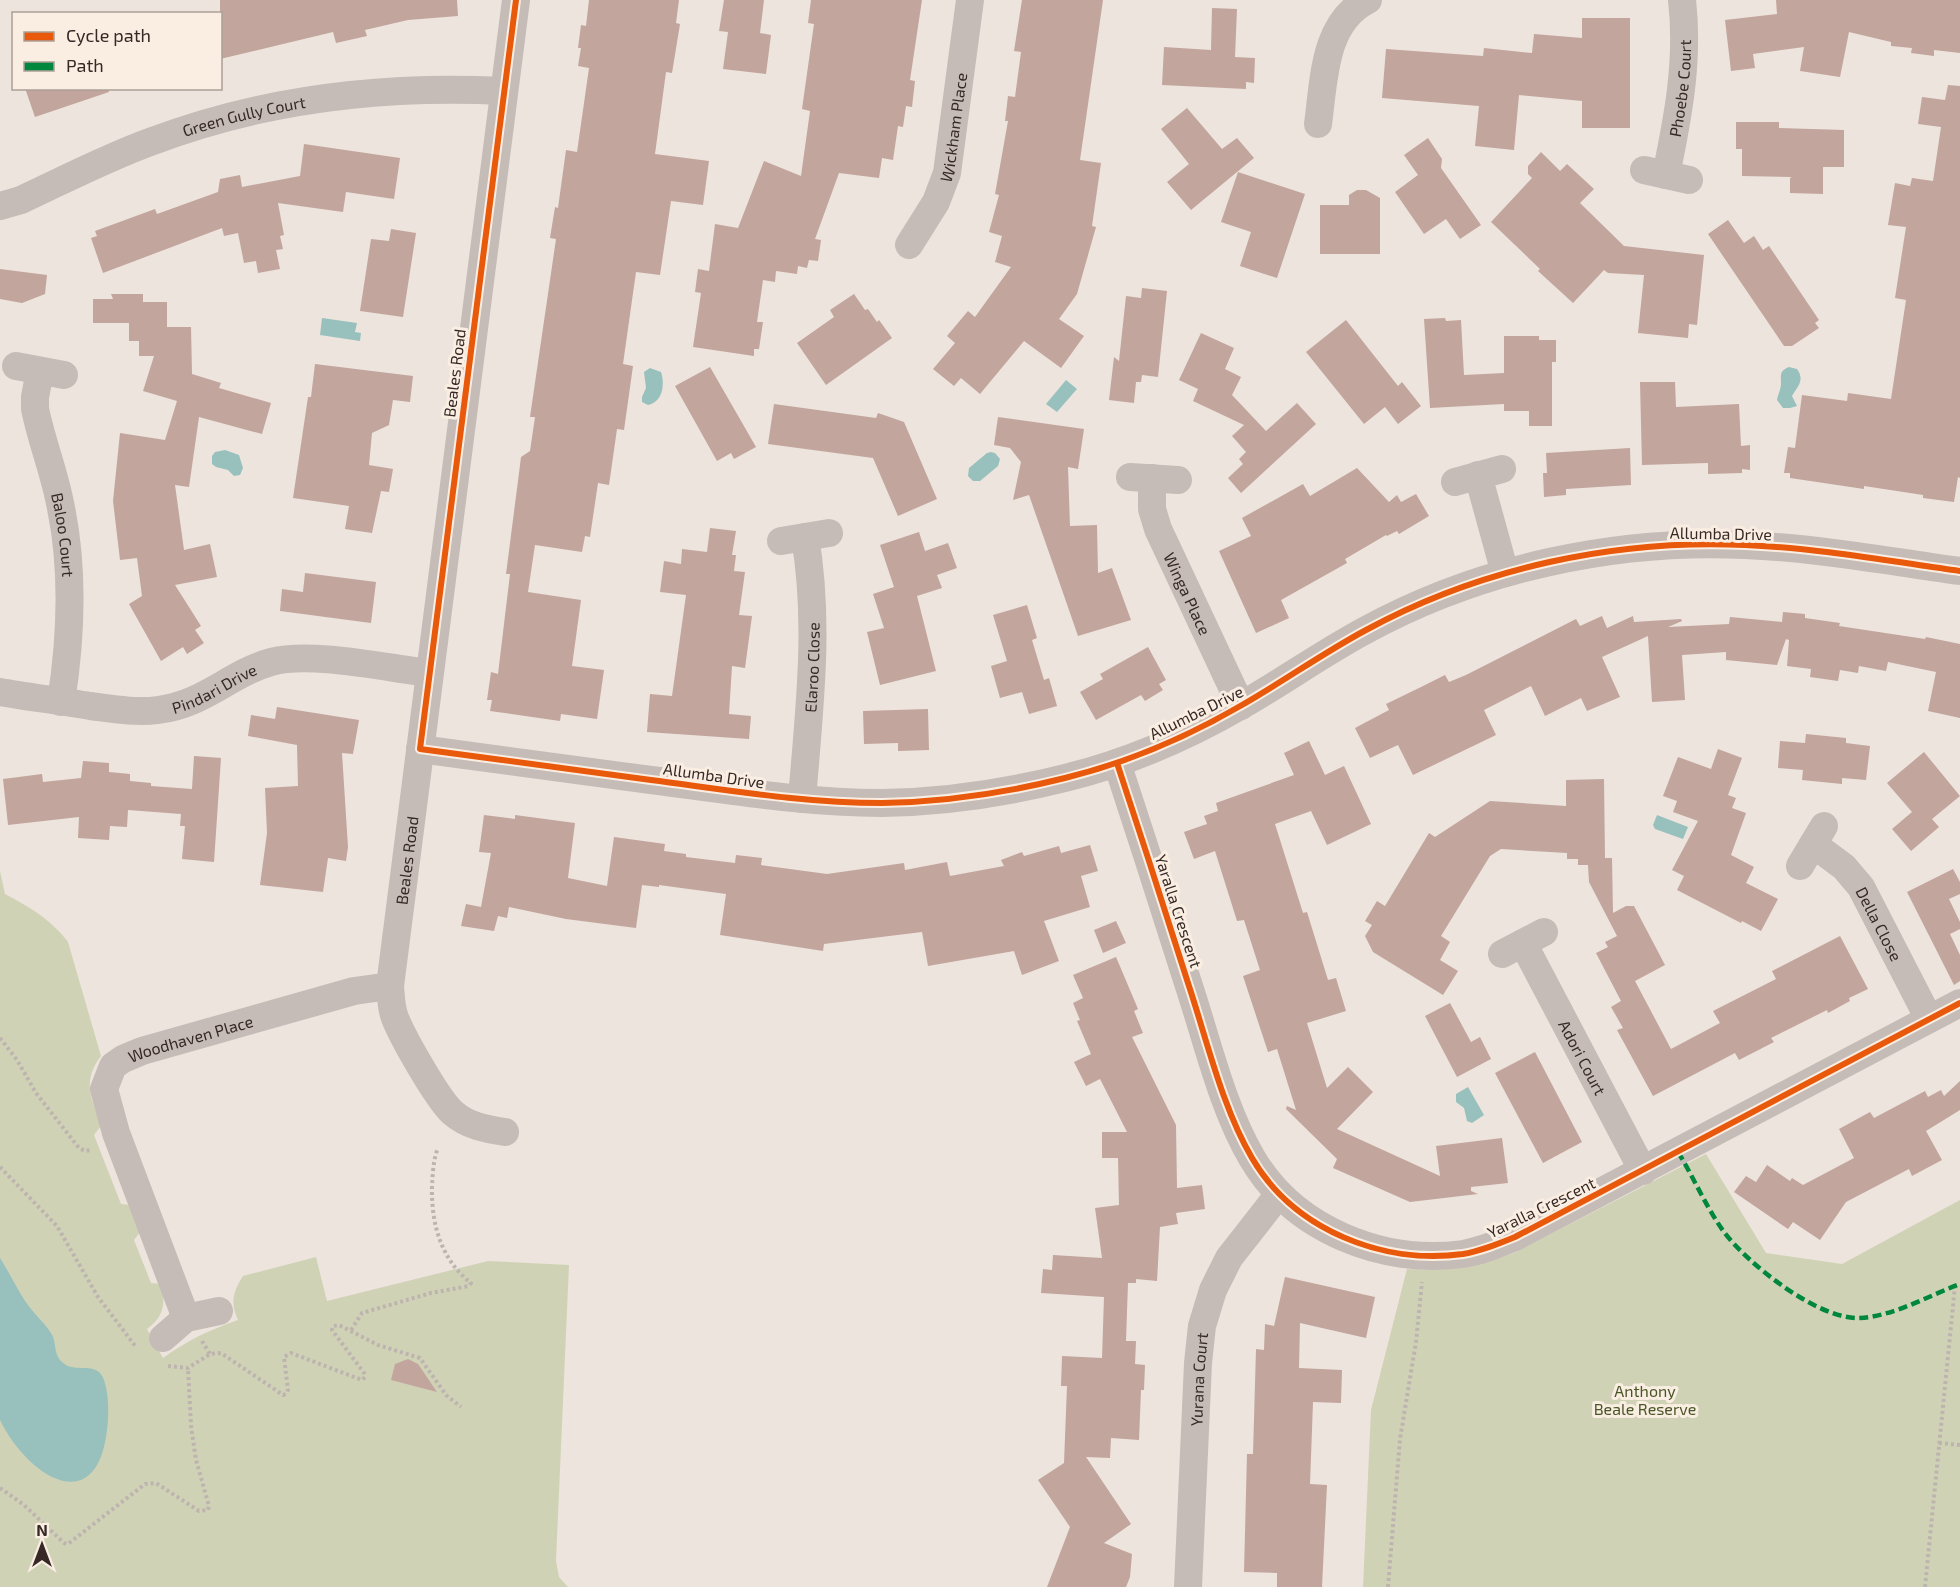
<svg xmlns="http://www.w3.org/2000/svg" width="1960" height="1587" viewBox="0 0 1960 1587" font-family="'Exo 2',sans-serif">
<rect width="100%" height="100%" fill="#ede4dd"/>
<!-- green -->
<g fill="#d0d2b6">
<path d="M0 871 5 894C29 907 51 919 68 942L101 1056C81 1082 92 1099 101 1126L94 1135 121 1204 131 1205 141 1231 134 1240 151 1283 161 1284C166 1303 164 1317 147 1329L163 1358C188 1340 209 1330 238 1320 230 1304 233 1291 243 1276L316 1257 327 1301 488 1261 569 1265 556 1561 559 1577 568 1587H0Z"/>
<path d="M1706 1154 1766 1253 1842 1264 1960 1200V1587H1363L1371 1410 1407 1269C1443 1271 1481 1265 1514 1253Z"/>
</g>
<!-- water -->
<g fill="#98c1bd">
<path d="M322 318 357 323 355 332 361 333 360 341 320 335Z"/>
<path d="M1789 367 1797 369C1805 380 1798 386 1792 396L1797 406 1790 408H1783L1777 400C1778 394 1781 389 1781 384 1781 375 1779 371 1789 367Z"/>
<path d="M650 368 661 372C665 384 663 402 648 405L642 402V397L646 388 644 372Z"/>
<path d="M1066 380 1077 389 1057 412 1046 404Z"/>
<path d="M225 450 239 455 243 468 240 475 234 476 228 470 216 467 212 464V456L215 452Z"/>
<path d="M991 452 995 453 1000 459 998 466 980 481H973L968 476 969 468 987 453Z"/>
<path d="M1657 815 1688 827 1683 839 1655 829 1653 825Z"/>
<path d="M1468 1087 1484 1115 1472 1123 1467 1121 1464 1108 1456 1102V1094Z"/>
<path d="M0 1258C9 1272 16 1287 25 1301 33 1313 44 1322 51 1333 57 1342 53 1354 62 1362 75 1375 97 1359 104 1380 109 1395 109 1414 107 1430 96 1522 26 1474 0 1420Z"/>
</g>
<!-- building -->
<g fill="#c2a59d">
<path d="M220 0H457L458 16 408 20 365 30 367 36 336 43 333 32 220 59Z"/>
<path d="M589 0H679L676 23 680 24 672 73 666 72 655 154 709 161 703 205 671 201 660 275 636 272 623 364 633 366 624 430 617 429 609 485 598 483 590 537 585 536 582 552 535 545 528 592 581 600 572 666 604 670 597 719 561 714 560 721 490 711 492 700H487L491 672 498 674 510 574H506L519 473 521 457 530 451 535 417H530L556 239 550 238 555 207 558 208 566 150 577 152 589 68 578 66 581 48H578L581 25 586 26Z"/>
<path d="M724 0H764L760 33 771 35 766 74 723 69 728 32 719 31Z"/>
<path d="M811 0H922L910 80 915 81 912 107 906 106 903 127 898 126 893 160 882 158 879 178 839 173 815 239 821 240 818 261 809 260 807 268 798 266 797 274 776 271 775 282 763 280 757 322H763L759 349H754V356L693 347 701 293 695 292 698 269 709 271 715 224 738 228 764 161 801 176 810 111 802 109 814 24 808 23Z"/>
<path d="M1022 0H1103L1080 160 1101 163 1092 226 1096 227 1077 294 1059 319 1084 336 1061 368 1024 341 980 394 961 378 954 386 933 369 955 343 947 336 968 311 975 317 1011 267 995 262 1002 236 989 232 999 195 995 194 1008 121H1005L1008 96 1015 97 1021 52 1014 51Z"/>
<path d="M1776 0H1960V53L1934 50V56L1911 53 1912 48 1891 46V42L1849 32 1840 77 1800 71 1804 47 1753 54 1755 68 1731 71 1725 20 1777 14Z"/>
<path d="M1212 8 1237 9 1235 57 1255 58 1254 83 1246 82V89L1162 85 1164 47 1211 50Z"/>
<path d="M1582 18H1630V128H1582V101L1519 95 1514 150 1475 146 1479 106 1382 98 1386 49 1483 56 1484 48 1532 53 1534 34 1582 38Z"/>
<path d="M1948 85 1960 86V478L1958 477 1954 502 1923 498V495L1864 486V489L1790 478V473H1784L1788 447 1795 448 1802 395 1847 401 1848 393 1891 399 1906 300 1895 298 1906 227 1888 225 1895 183 1910 186 1912 178 1933 181 1941 127 1918 124 1922 97 1945 100Z"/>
<path d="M25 88H108L109 92 35 117Z"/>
<path d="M1187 108 1222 149 1237 138 1254 158 1191 210 1167 182 1189 164 1161 129Z"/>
<path d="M1736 122H1779V128L1844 130V167H1823V194L1790 193V178L1792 177 1742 176V149H1736Z"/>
<path d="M1428 138 1442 159 1441 168 1481 225 1460 239 1446 219 1424 234 1395 192 1418 175 1404 155Z"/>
<path d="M304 144 400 158 394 199 346 192 343 212 278 203 284 235 280 236 283 249 276 250 280 269 258 273 256 261 244 263 238 233 224 236 222 228 103 273 91 238 97 236 95 231 155 209 157 214 218 192 220 179 240 175 242 187 300 176Z"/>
<path d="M1541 152 1560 171 1567 164 1594 189 1580 203 1624 246 1704 255 1697 325 1689 324 1688 338 1638 333 1644 275 1608 273 1604 270 1573 303 1538 271 1540 269 1491 222 1532 178 1528 174V166Z"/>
<path d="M1238 172 1305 194 1277 278 1240 266 1251 232 1221 222Z"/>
<path d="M1357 190H1366L1380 198V254H1320V205H1349V195Z"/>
<path d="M1728 220 1744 243 1754 236 1763 250 1769 246 1819 320 1815 323 1819 328 1792 346H1784L1708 234Z"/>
<path d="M391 229 416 233 403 317 360 311 371 239 389 241Z"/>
<path d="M0 269 47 275 45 294 22 303 0 299Z"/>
<path d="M1142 288 1167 291 1158 377 1142 375 1141 382H1136L1134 403 1109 400 1114 357 1119 361 1126 296 1141 298Z"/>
<path d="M111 294H143V302H167V327H191L192 374 221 383 219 388 271 403 262 434 199 417 189 487 175 485 184 550 210 544 217 577 175 585 201 626 195 630 204 643 187 654 183 647 161 661 129 604 142 596 137 558 120 560 113 501 120 433 165 440 177 401 143 391 154 356H139V341H129V323H93V299H113Z"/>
<path d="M854 294 865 310 868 309 877 322 879 320 892 338 826 385 797 343 834 317 830 310Z"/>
<path d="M1445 318 1446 321 1461 320 1464 375 1504 373V336H1539V340H1556V362H1552V426H1529V411H1504V404L1430 408 1424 319Z"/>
<path d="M1346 320 1398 386 1402 382 1421 406 1398 424 1385 407 1364 424 1306 352Z"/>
<path d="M1201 333 1234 348 1225 369 1241 377 1232 395 1266 431 1297 403 1316 424 1241 493 1228 478 1243 464 1239 459 1246 452 1232 436 1244 425 1193 401 1198 389 1179 380Z"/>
<path d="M315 364 413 376 410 402 393 400 389 425 372 433 369 465 393 469 389 492 381 491 372 533 345 529 349 506 293 498 308 397H311Z"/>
<path d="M710 367 756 447 734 459 731 453 717 461 675 386Z"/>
<path d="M1640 382H1675L1676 407 1739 404 1741 446 1750 445V470L1742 469V473L1708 474V463L1642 465Z"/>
<path d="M774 404 876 418 878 413 904 422 937 499 898 516 873 458 768 444Z"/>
<path d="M998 417 1084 429 1078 469 1068 467 1070 526 1097 525 1098 573 1112 568 1131 620 1078 636 1029 495 1013 500 1021 462 1010 448 994 445Z"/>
<path d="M1630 448 1631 485 1566 489V495L1544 497 1543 473H1547L1546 453Z"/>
<path d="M1357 468 1389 502 1397 495 1401 502 1416 494 1429 516 1399 534 1397 531 1387 536 1386 535 1345 559 1347 563 1281 600 1289 618 1256 633 1219 551 1251 536 1242 518 1303 484 1310 496Z"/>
<path d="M710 528 736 531 732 555H736L734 571 745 572 739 615 752 616 745 668 732 666 729 714 751 716 749 739 647 732 650 694 672 696 686 595 660 592 664 561 681 564 682 549 707 552Z"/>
<path d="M919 532 925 551 948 543 957 568 937 575 942 588 917 596 936 671 880 685 867 632 884 628 873 594 894 587 880 545Z"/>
<path d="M305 573 376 582 371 623 280 611 282 589 303 592Z"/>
<path d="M1027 605 1037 638 1032 640 1044 680 1049 678 1057 706 1029 714 1022 692 1000 698 991 666 1007 661 993 615Z"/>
<path d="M1783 612 1805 614V618L1840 623 1839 626 1925 639 1926 637 1960 644V718L1928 711 1936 672 1888 662 1886 671 1859 666 1858 673 1840 670 1838 681 1810 677 1811 669 1787 666 1789 640 1786 639 1777 665 1726 660V652L1682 655 1685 700 1652 702 1648 636 1602 657 1620 697 1587 711 1581 698 1545 716 1531 686 1484 710 1496 735 1413 775 1398 745 1370 758 1355 728 1389 710 1386 704 1419 688 1445 675 1449 682 1466 675 1576 619 1580 626 1602 616 1607 628 1633 616 1634 622 1681 619 1682 621 1668 627 1729 624 1730 617 1782 622Z"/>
<path d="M1148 647 1166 680 1159 684 1163 690 1145 701 1141 695 1096 720 1080 692 1103 679 1100 674Z"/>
<path d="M277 707 359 720 353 754 342 753 348 847 346 861 328 858 323 892 260 885 267 833 265 788 298 786 297 745 248 736 251 715 275 719Z"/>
<path d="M928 709 929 750 898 751V743L864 744 863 711Z"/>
<path d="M1806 734 1846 738V743L1870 746 1866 780 1842 778V784L1802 780 1803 770 1778 768 1780 741 1805 743Z"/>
<path d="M1309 741 1325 775 1344 766 1371 824 1327 845 1311 811 1275 824 1303 913 1307 912 1328 980 1336 978 1346 1011 1307 1023 1327 1088 1348 1067 1373 1092 1337 1129 1440 1176 1436 1146 1502 1138 1508 1183 1471 1187V1191L1478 1194 1410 1202 1333 1168 1337 1159 1286 1109 1287 1106 1296 1110 1277 1049 1268 1052 1243 976 1260 970 1244 920 1237 921 1215 851 1194 859 1184 832 1207 824 1204 816 1218 811 1216 803 1294 775 1284 753Z"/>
<path d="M1718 749 1742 758 1728 795 1736 798 1732 808 1746 813 1731 855 1754 867 1746 883 1778 899 1761 931 1742 921 1741 923 1677 890 1684 876 1672 870 1698 821 1673 812 1677 801 1663 796 1678 757 1711 769Z"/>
<path d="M1924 752 1960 796 1932 819 1939 827 1911 851 1892 829 1912 812 1887 783Z"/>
<path d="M194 756 221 758 214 862 182 859 185 826H180L181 814 128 810 127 827 110 826 109 840 78 838 79 817 8 825 3 779 42 774 43 782 81 778 83 761 109 763V772L130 774V781L151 783V786L192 789Z"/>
<path d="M1604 779 1605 858H1612L1613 913 1626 906H1634L1665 965 1635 981 1671 1049 1720 1023 1713 1011 1776 979 1772 971 1840 936 1868 989 1849 998 1850 1001 1828 1013 1827 1010 1771 1038 1774 1042 1739 1060 1735 1053 1653 1096 1617 1030 1623 1028 1611 1007 1621 1001 1596 953 1608 947 1605 942 1617 936 1589 882 1588 865H1578V859H1567V853L1501 849 1490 856 1441 936 1450 942 1440 960 1458 971 1443 995 1373 952 1365 936 1372 925 1365 921 1377 901 1385 906 1429 833 1435 837 1490 801 1566 806V780Z"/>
<path d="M484 815 515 819V815L575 823 568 878 607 886 614 837 665 844 664 851 686 854V857L735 863 736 855 762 858 761 865 827 874 904 863 905 870 947 862 950 876 1004 866 1001 860 1022 852 1024 856 1059 846 1061 853 1090 845 1098 871 1081 876 1090 907 1044 921 1059 961 1022 975 1014 951 928 966 922 932 824 944 823 951 720 935 726 894 659 885V887L642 885 636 928 566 919 509 907 507 918 498 916 494 931 461 926 466 904 481 907 491 853 479 852Z"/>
<path d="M1953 869 1960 882V894L1949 899 1960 922V929L1950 934 1960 955V981L1954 985 1907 892Z"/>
<path d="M1116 921 1126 943 1103 953 1094 930Z"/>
<path d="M1116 957 1138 1009 1134 1011 1143 1033 1132 1037 1176 1125 1177 1188 1202 1185 1205 1209 1176 1213 1178 1224 1160 1227 1157 1281 1136 1279V1283H1128L1126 1341H1136L1135 1364 1145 1365 1144 1390H1141L1139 1440 1111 1438 1110 1458 1086 1457 1131 1524 1104 1543 1132 1554 1130 1577 1126 1587H1047L1070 1527 1038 1480 1064 1463 1067 1386H1061L1062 1356 1102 1358 1104 1297 1041 1293 1043 1269 1052 1270 1053 1255 1102 1258 1095 1208 1119 1205 1118 1158H1102V1132H1127L1100 1079 1086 1086 1074 1062 1091 1054 1077 1021 1080 1020 1073 1003 1083 998 1073 975Z"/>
<path d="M1450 1003 1471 1042 1480 1037 1491 1059 1457 1077 1425 1016Z"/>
<path d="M1535 1052 1582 1142 1543 1163 1495 1073Z"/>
<path d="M1960 1081V1110L1926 1131 1942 1160 1912 1176 1909 1169 1846 1202 1820 1240 1793 1222 1788 1229 1734 1192 1746 1176 1756 1182 1767 1165 1790 1181 1792 1178 1803 1185 1854 1158 1839 1129 1870 1112 1874 1118 1925 1091 1928 1097 1941 1090 1944 1096Z"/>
<path d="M1285 1277 1375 1297 1366 1338 1300 1323 1299 1368 1342 1370 1341 1403 1313 1402 1310 1484 1327 1485 1322 1587H1277V1573L1244 1572 1247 1454H1253L1256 1349 1264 1350 1265 1324 1274 1326Z"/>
<path d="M408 1359 418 1364 437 1392 391 1380 395 1364Z"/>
</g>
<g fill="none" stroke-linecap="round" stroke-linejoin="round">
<!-- path -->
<g stroke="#beb4af" stroke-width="4" stroke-dasharray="3 3" stroke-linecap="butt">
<path d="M0 1038 17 1060 36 1093 79 1148 85 1151 91 1150"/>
<path d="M0 1167 57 1226 98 1297 136 1347"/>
<path d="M351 1330 362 1313 431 1293 469 1286 471 1283C440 1259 431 1222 432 1185 433 1173 433 1160 438 1148"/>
<path d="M202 1341 210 1354"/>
<path d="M168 1366 188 1368 210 1354 221 1353 283 1395 286 1394 288 1390 284 1357 291 1353 362 1380 365 1377 364 1373 332 1330 333 1326 339 1325 378 1345 420 1358 446 1395 461 1407"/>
<path d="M1939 1443 1960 1445"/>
<path d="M0 1488 24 1505 64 1543 68 1544 145 1484 156 1483 199 1511 208 1510 209 1506 196 1460 191 1426 188 1368"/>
<path d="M1388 1587 1400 1439 1416 1342 1422 1282"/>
<path d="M1925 1587 1955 1286"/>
</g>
<!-- street -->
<g stroke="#c5bcb7" stroke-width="28">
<path d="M1318 124C1324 82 1323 22 1368 0"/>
<path d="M1644 170 1689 180"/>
<path id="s1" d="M1666 175C1678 117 1689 60 1682 0"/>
<path id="s2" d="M0 206 21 200C64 180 106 158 150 142 263 99 383 85 504 91"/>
<path id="s3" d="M909 245 936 202 947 173 970 0"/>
<path d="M16 366 64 375"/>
<path id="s4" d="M40 371 35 397V409C42 443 55 474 61 508 74 572 71 638 61 702"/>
<path d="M1478 475 1505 573"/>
<path d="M1130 477 1178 480"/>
<path id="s5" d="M1152 478V509L1158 529 1241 706"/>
<path d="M1455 482 1502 469"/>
<path d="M781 541 829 533"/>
<path id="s6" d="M0 692C30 697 60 701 90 706 113 709 136 713 158 710 205 704 229 674 271 662 311 651 386 668 429 673"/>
<path d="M420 749C497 759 574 769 651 780 728 790 804 803 882 803 944 802 1005 793 1065 778 1126 763 1187 737 1242 705 1284 681 1323 653 1366 630 1480 568 1615 539 1745 545 1817 548 1889 561 1960 571"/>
<path d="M1117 763C1141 836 1165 910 1188 983 1207 1040 1222 1107 1252 1158 1294 1230 1383 1265 1463 1254 1481 1251 1498 1244 1515 1237L1960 1003"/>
<path id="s7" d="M802 799C809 712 820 624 805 537"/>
<path id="s8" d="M1813 844 1844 867 1861 887 1929 1019"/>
<path d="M1800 866 1824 826"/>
<path id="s9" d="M1523 943 1643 1171"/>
<path d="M1502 954 1544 932"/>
<path id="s10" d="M505 1132C486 1129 468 1126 453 1113 438 1100 403 1038 395 1018 391 1008 391 997 390 986L516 0"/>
<path id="s11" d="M186 1318 116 1133 104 1089 113 1066 123 1059 142 1051 354 991 390 986"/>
<path d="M163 1338 186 1318 219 1311"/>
<path id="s12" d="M1188 1587 1198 1363 1202 1326 1213 1290 1229 1258 1279 1194"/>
</g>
<!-- quiet -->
<path stroke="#00873e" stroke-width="4.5" stroke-dasharray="9 4.5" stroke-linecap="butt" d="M1678 1152C1694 1178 1706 1207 1724 1232 1748 1264 1818 1320 1860 1318 1894 1316 1928 1296 1960 1284"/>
<defs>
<g id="cycleway">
<path d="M516 0 420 749C497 759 574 769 651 780 728 790 804 803 882 803 944 802 1005 793 1065 778 1126 763 1187 737 1242 705 1284 681 1323 653 1366 630 1480 568 1615 539 1745 545 1817 548 1889 561 1960 571"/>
<path d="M1117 763C1141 836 1165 910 1188 983 1207 1040 1222 1107 1252 1158 1294 1230 1383 1265 1463 1254 1481 1251 1498 1244 1515 1237L1960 1003"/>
</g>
</defs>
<!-- cycleway casing -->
<use href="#cycleway" stroke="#faeee3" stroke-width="10"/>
<!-- cycleway -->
<use href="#cycleway" stroke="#e8590c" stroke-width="6"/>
</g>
<g text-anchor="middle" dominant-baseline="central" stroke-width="6" stroke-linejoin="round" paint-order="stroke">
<!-- street labels -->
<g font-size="16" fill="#362925" stroke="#faeee3">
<text stroke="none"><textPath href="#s1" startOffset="88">Phoebe Court</textPath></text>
<text stroke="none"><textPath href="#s2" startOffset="261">Green Gully Court</textPath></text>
<text stroke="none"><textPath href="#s3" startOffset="128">Wickham Place</textPath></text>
<text transform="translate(454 373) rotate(-83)">Beales Road</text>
<text transform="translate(1721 533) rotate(1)">Allumba Drive</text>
<text stroke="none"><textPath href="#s4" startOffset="168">Baloo Court</textPath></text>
<text stroke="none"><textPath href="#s5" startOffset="123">Winga Place</textPath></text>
<text stroke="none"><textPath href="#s7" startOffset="132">Elaroo Close</textPath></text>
<text stroke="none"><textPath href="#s6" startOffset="220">Pindari Drive</textPath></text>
<text transform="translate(1196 712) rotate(-26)">Allumba Drive</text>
<text transform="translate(714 775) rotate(8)">Allumba Drive</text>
<text stroke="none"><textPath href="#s10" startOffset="327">Beales Road</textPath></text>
<text transform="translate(1179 911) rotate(72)">Yaralla Crescent</text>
<text stroke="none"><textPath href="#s8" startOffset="106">Della Close</textPath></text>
<text stroke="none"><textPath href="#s11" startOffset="351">Woodhaven Place</textPath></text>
<text stroke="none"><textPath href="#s9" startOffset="129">Adori Court</textPath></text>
<text transform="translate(1541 1207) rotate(-26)">Yaralla Crescent</text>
<text stroke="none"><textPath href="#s12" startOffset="208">Yurana Court</textPath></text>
</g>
<!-- park labels -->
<g font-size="16" fill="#495627" stroke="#faeee3">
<text x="1645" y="1390">Anthony<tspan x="1645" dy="18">Beale Reserve</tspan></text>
</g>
</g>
<!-- legend -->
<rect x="12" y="12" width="210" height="78" fill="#faeee3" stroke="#ac9f97" stroke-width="1.5"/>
<rect x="24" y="32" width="30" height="9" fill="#e8590c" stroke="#ac9f97" stroke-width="1.5"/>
<text x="66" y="42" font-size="18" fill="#362925">Cycle path</text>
<rect x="24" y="62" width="30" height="9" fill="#00873e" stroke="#ac9f97" stroke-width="1.5"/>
<text x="66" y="72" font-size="18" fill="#362925">Path</text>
<!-- north arrow -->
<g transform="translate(42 1545)" stroke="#faeee3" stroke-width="4.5" paint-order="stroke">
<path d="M0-4.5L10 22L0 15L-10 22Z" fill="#362925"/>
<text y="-9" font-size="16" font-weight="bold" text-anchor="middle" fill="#362925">N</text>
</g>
</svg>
